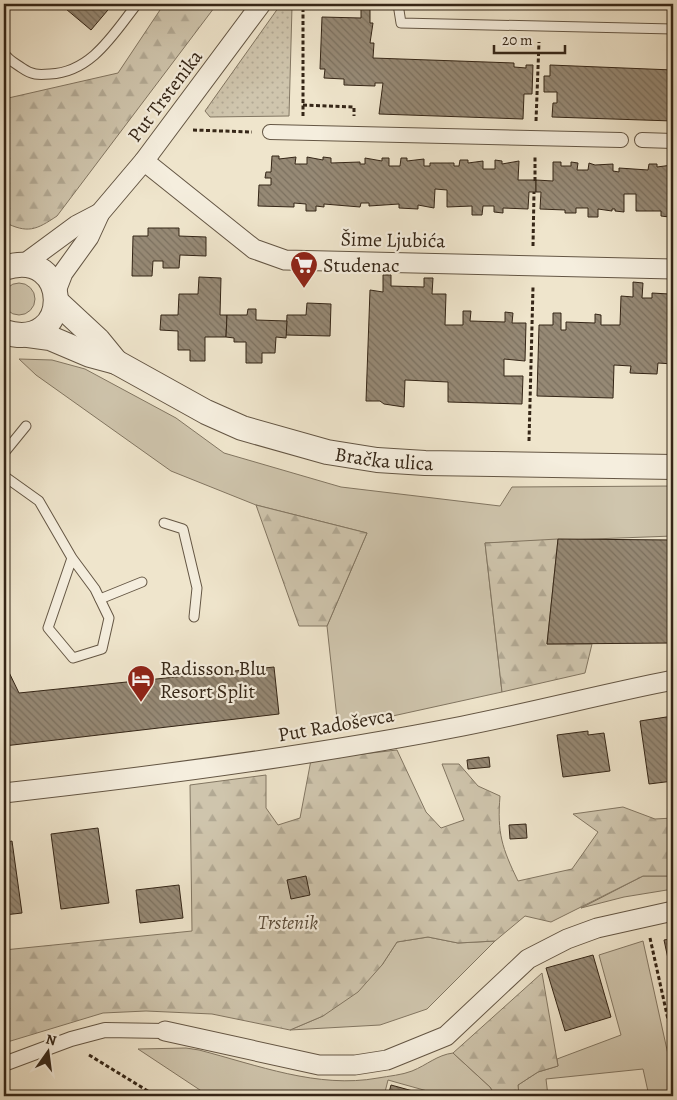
<svg xmlns="http://www.w3.org/2000/svg" width="677" height="1100" viewBox="0 0 677 1100" font-family="Alegreya,serif">
<defs>
<pattern id="forest-firs" width="22" height="20" patternUnits="userSpaceOnUse" patternTransform="scale(1.25)"><rect width="22" height="20" fill="#cfc5ad"/><path d="M5 1l3.5 6h-7zM16 11l3.5 6h-7z" fill="#b2a994"/></pattern>
<pattern id="park-dots" width="8" height="8" patternUnits="userSpaceOnUse" patternTransform="scale(1.25)"><rect width="8" height="8" fill="#cfc5ad"/><path d="M2 2h.1M6 6h.1" fill="none" stroke="#b2a994" stroke-width="1.8" stroke-linecap="round"/></pattern>
<pattern id="building-back-hatch" width="6" height="6" patternUnits="userSpaceOnUse" patternTransform="scale(1.25)"><rect width="6" height="6" fill="#968975"/><path d="M-1 5l2 2M0 0l6 6M5-1l2 2" fill="none" stroke="#7b705f"/></pattern>
</defs>
<rect width="100%" height="100%" fill="#efe5cc"/>
<filter id="stains"><feTurbulence type="fractalNoise" baseFrequency=".004" numOctaves="4"/><feColorMatrix values="0 0 0 0 .2 0 0 0 0 .09 0 0 0 0 .02 0 0 0 .5 -.17"/></filter>
<radialGradient id="worn" r=".72"><stop offset=".6" stop-color="#630" stop-opacity="0"/><stop offset="1" stop-color="#630" stop-opacity=".3"/></radialGradient>
<!-- grass -->
<g fill="#cfc5ad" stroke="#827662">
<circle cx="19" cy="299" r="16"/>
<path d="M19 359 52 360 85 369 176 418 224 453 341 487 500 506 512 487 673 486V536L485 543 502 692 338 728 327 626 367 533 256 505 171 471 36 375Z"/>
<path d="M643 876H673V889L624 897 581 908Z"/>
<path d="M428 937 458 943 495 941 427 1009 380 1025 290 1030 323 1016 382 965 397 942Z"/>
<path d="M643 941 673 1077V1096H649L643 1069 546 1079 548 1096H519L518 1085 538 1072 558 1066 557 1059 621 1035 599 955Z"/>
<path d="M186 1048 199 1050C257 1065 318 1089 378 1078 389 1076 402 1075 412 1071 427 1065 437 1055 453 1053L490 1087 496 1096H445L388 1080 384 1096H209L138 1049Z"/>
</g>
<!-- forest -->
<g fill="url(#forest-firs)" stroke="#827662">
<path d="M164 4H217L57 216C36 230 28 234 4 222V99L118 73Z"/>
<path d="M256 505 367 533 327 626H299Z"/>
<path d="M558 539 547 644H592L585 673 502 692 485 543Z"/>
<path d="M397 750 426 812 441 828 464 820 442 764H459L478 786 500 796C497 833 502 848 518 881L572 869 598 832 573 814 623 807 655 819 673 818V876H643L551 922 525 916 495 941 458 943 428 937 397 942 382 965 358 992 323 1016 290 1030 212 1014 146 1011 103 1013 4 1043V950L192 931 190 785 266 775V808L278 825 300 818 311 760Z"/>
<path d="M542 973 558 1066 538 1072 518 1085 519 1096H496L490 1087 453 1053Z"/>
</g>
<!-- park -->
<path fill="url(#park-dots)" stroke="#827662" d="M281 4 292 7 289 116 210 117 205 111Z"/>
<!-- building -->
<g fill="url(#building-back-hatch)" stroke="#352617">
<path d="M60 4H113L91 30Z"/>
<path d="M361 9H370V23H373L370 43H374L373 58 514 63V67L526 68V65H533L532 94H524L523 119 379 114 383 83H375V86L344 85V79L324 78 325 69H320L322 17 361 18Z"/>
<path d="M550 65 673 70V121L552 117 553 103H557V92H544V76H550Z"/>
<path d="M272 156H279V159L296 157 295 164H307V157L323 160V157L331 158V163L360 162V164H365V158L382 161V158H389V166H400L401 158H407V161L424 159V166H430V163H454V166H459L460 160H468V163L483 161V169H495V160L502 161V164L519 161 518 180H536V192H529L528 209 503 208V213L494 212V206H483L482 215H472V206L447 207V190L435 189 434 208 418 205V209L399 208V204L369 206V203H361L360 207 324 204V207L316 206V211H306V204L294 203V207L258 206 259 185H271V178H265L266 172H271Z"/>
<path d="M553 162H561V166H571V162L578 163 577 170H588L589 163 595 165 613 164V171L619 172V168L648 170 649 164H657V167L672 165 673 211H670L669 217 661 216V211H636V194H624V212L615 211V209H612V211L598 209V217H588V208H576V213H565V210L540 209 541 192H536V180L553 181Z"/>
<path d="M148 228H179V236L206 237V256L180 255 179 268H163V261H153L152 276H132L133 236H148Z"/>
<path d="M383 275H391V286L424 287V278H433L432 294H446L445 325H463V311H471L470 321 505 322V312L513 313 512 323H526L525 361 504 359V376H523L522 404 448 402V382L405 380 404 407 384 404 380 401H366L370 290 383 292Z"/>
<path d="M199 277 221 278 220 315H227L226 337H205V361H190V350H178V331L160 330 161 315H178L179 294H198Z"/>
<path d="M633 282 643 283 642 298H652V293L669 294V299H673V364L658 363 657 374 630 373 631 366 614 365 613 398 537 396 539 325H553V313H561V330H566V322L595 323V314L601 315V325H620L621 296 633 297Z"/>
<path d="M307 303 331 304 330 336 286 335 287 315H306Z"/>
<path d="M248 309H256V320L287 321 286 338 276 337 275 353H262V363H246V342H234V338L226 337 227 315H247Z"/>
<path d="M558 539 673 540V643L547 644Z"/>
<path d="M4 662 19 693 274 667 279 714 4 746Z"/>
<path d="M673 716V781L649 784 640 721Z"/>
<path d="M588 731V735L604 733 610 771 563 777 557 735Z"/>
<path d="M489 757 490 767 468 769 467 760Z"/>
<path d="M526 824 527 838 510 839 509 825Z"/>
<path d="M98 828 109 903 61 909 51 834Z"/>
<path d="M12 841 22 913 4 915V843Z"/>
<path d="M306 876 310 895 291 899 287 880Z"/>
<path d="M179 885 183 918 140 923 136 890Z"/>
<path d="M670 939 673 951V982L664 940Z"/>
<path d="M593 955 611 1017 565 1031 546 968Z"/>
<path d="M391 1085 431 1096H388Z"/>
</g>
<g fill="none" stroke-linecap="round" stroke-linejoin="round">
<defs>
<g id="service">
<path d="M398 4 401 23 673 29"/>
<path d="M4 53C8 60 15 63 22 68 32 75 38 75 50 74 92 72 114 33 137 4"/>
<path d="M4 453 26 426"/>
<path d="M4 476 39 501 72 558 95 589 109 618 102 649 73 658 48 628 72 558"/>
<path d="M164 523 183 529 197 588 194 617"/>
<path d="M100 599 142 582"/>
</g>
<g id="pedestrian">
<path d="M270 132 621 140"/>
<path d="M642 140 673 141"/>
<path d="M4 1064 71 1039 105 1030 165 1031"/>
</g>
<g id="minor">
<path d="M144 161 254 249 285 260 673 269"/>
<path d="M24 264 77 225 100 213"/>
<path d="M56 291 63 273 89 237 100 213 144 161 261 4"/>
<path d="M4 793C157 776 311 756 463 726 533 712 603 694 673 680"/>
<path d="M165 1031 319 1065H355L387 1060 446 1036 528 959 567 939 597 928 673 911"/>
</g>
<g id="tertiary">
<path d="M4 268C72 245 74 354 4 332"/>
<path d="M57 302 98 340 116 362"/>
<path id="s1" d="M28 335 50 338 90 355 116 362 206 412 242 428 327 452 377 460 425 463 673 467"/>
</g>
</defs>
<!-- service casing -->
<use href="#service" stroke="#645644" stroke-width="11"/>
<!-- pedestrian casing -->
<use href="#pedestrian" stroke="#645644" stroke-width="16"/>
<!-- minor casing -->
<use href="#minor" stroke="#645644" stroke-width="21"/>
<!-- tertiary casing -->
<use href="#tertiary" stroke="#645644" stroke-width="26"/>
<!-- path -->
<g stroke="#352617" stroke-width="3" stroke-dasharray="4 2.5" stroke-linecap="butt">
<path d="M303 105 354 107V116"/>
<path d="M303 116V4"/>
<path d="M536 121 539 42"/>
<path d="M193 130 252 132"/>
<path d="M535 181V157"/>
<path d="M533 246 534 192"/>
<path d="M529 441 533 287"/>
<path d="M650 938 673 1042"/>
<path d="M89 1055 156 1096"/>
</g>
<!-- service -->
<use href="#service" stroke="#f5eede" stroke-width="9"/>
<!-- pedestrian -->
<use href="#pedestrian" stroke="#f5eede" stroke-width="14"/>
<!-- minor -->
<use href="#minor" stroke="#f5eede" stroke-width="19"/>
<!-- tertiary -->
<use href="#tertiary" stroke="#f5eede" stroke-width="24"/>
</g>
<!-- icons -->
<defs>
<symbol id="supermarket-pin" viewBox="-11 -11 22 30"><path d="M0 17L-7.5 6A9.5 9.5 0 1 1 7.5 6Z" fill="#8f2418" stroke="#f5eede"/><path d="M-6-5.5h2.5l.6 2H6L4.5 2H-2.5L-4.4-4H-6ZM-1.5 3.2a1.3 1.3 0 1 0 .1 0ZM3 3.2a1.3 1.3 0 1 0 .1 0Z" fill="#fff"/></symbol>
<symbol id="hotel-pin" viewBox="-11 -11 22 30"><path d="M0 17L-7.5 6A9.5 9.5 0 1 1 7.5 6Z" fill="#8f2418" stroke="#f5eede"/><path d="M-6-4.5h1.5V1H6V5H4.5V3h-9V5H-6ZM-4 0a1.8 1.8 0 1 1 3.6 0ZM.5 0V-2.5h3Q6-2.5 6 0Z" fill="#fff"/></symbol>
</defs>
<g fill-rule="evenodd">
<use href="#supermarket-pin" x="288" y="249" width="32" height="43"/>
<use href="#hotel-pin" x="125" y="663" width="32" height="43"/>
</g>
<g text-anchor="middle" dominant-baseline="central" stroke-width="4.5" stroke-linejoin="round" paint-order="stroke">
<!-- street labels -->
<g font-size="20" fill="#352617" stroke="#f5eede">
<text transform="translate(165 96) rotate(-53)">Put Trstenika</text>
<text transform="translate(393 240) rotate(1)">Šime Ljubića</text>
<text stroke="none"><textPath href="#s1" startOffset="381">Bračka ulica</textPath></text>
<text transform="translate(336 725) rotate(-10)">Put Radoševca</text>
</g>
<!-- poi labels -->
<g font-size="20" fill="#352617" stroke="#f5eede" text-anchor="start">
<text x="323" y="265">Studenac</text>
<text x="160" y="668">Radisson Blu<tspan x="160" dy="23">Resort Split</tspan></text>
</g>
<!-- park labels -->
<g font-size="20" font-style="italic" fill="#5c4e3c" stroke="#f5eede">
<text x="288" y="922">Trstenik</text>
</g>
</g>
<!-- margin -->
<rect width="677" height="1100" fill="none" stroke="#efe5cc" stroke-width="20"/>
<rect x="5" y="5" width="667" height="1090" fill="none" stroke="#352617" stroke-width="2.5"/>
<rect x="10" y="10" width="657" height="1080" fill="none" stroke="#352617"/>
<!-- north arrow -->
<g transform="translate(48 1052) rotate(14)" stroke="#f5eede" stroke-width="4" paint-order="stroke">
<path d="M0-4L9 19L0 12L-9 19Z" fill="#352617"/>
<text y="-8" font-size="14" font-weight="bold" text-anchor="middle" fill="#352617">N</text>
</g>
<!-- scale -->
<path d="M494 45v8h71v-8" fill="none" stroke="#352617" stroke-width="2.5"/>
<text x="502" y="45" font-size="15" fill="#352617" stroke="#f5eede" stroke-width="4" paint-order="stroke">20 m</text>
<rect width="100%" height="100%" filter="url(#stains)"/>
<rect width="100%" height="100%" fill="url(#worn)"/>
</svg>
